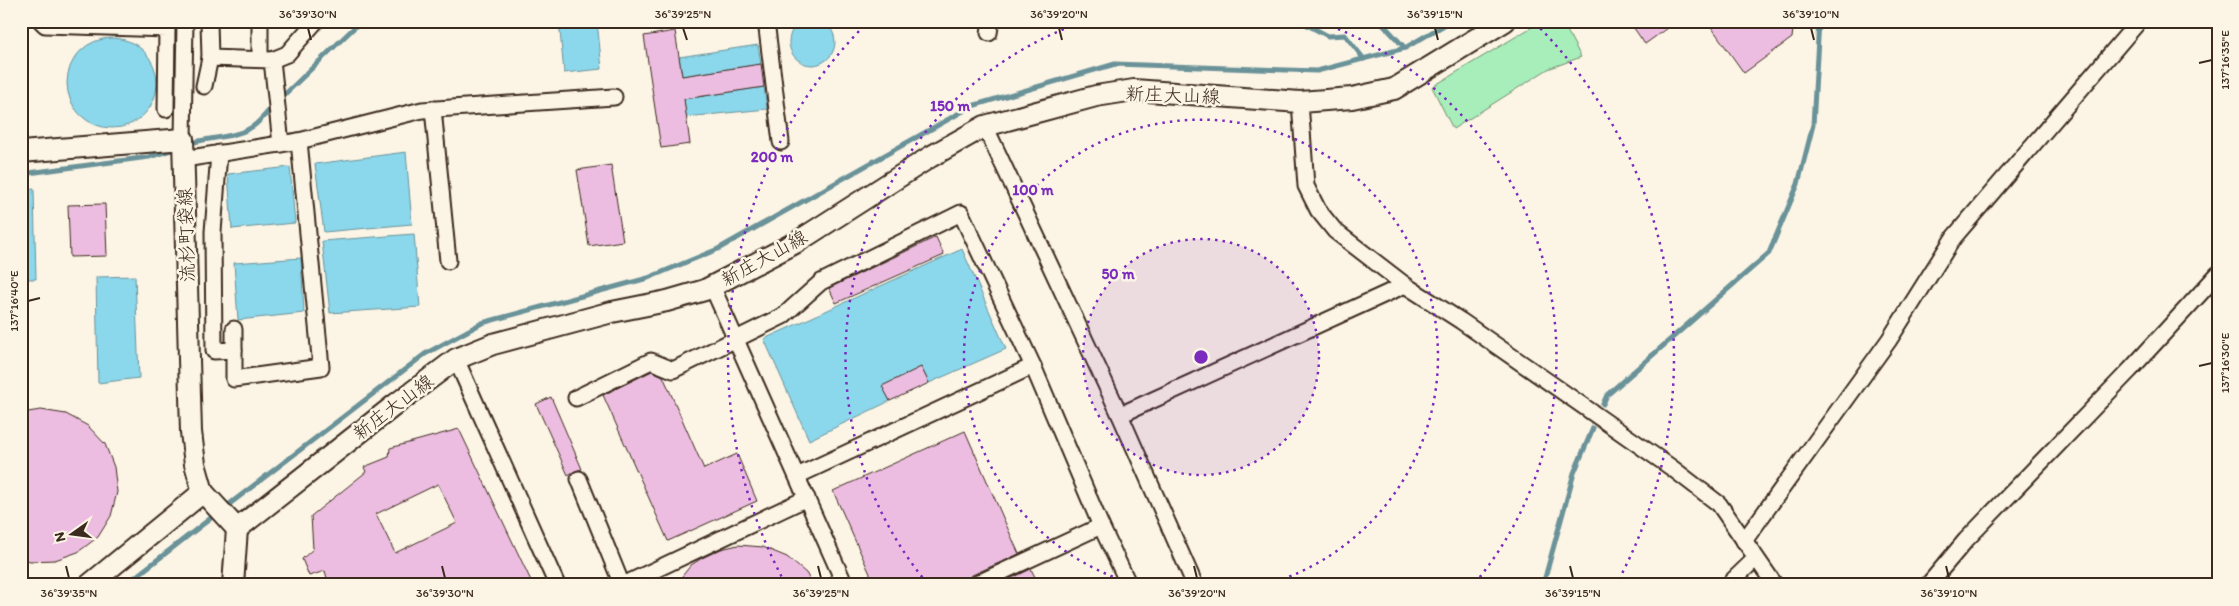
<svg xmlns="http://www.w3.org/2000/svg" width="2239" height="606" viewBox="0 0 2239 606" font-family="Itim,'Klee One',sans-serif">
<rect width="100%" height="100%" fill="#fcf5e5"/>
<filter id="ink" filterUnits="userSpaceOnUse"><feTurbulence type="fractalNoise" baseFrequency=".02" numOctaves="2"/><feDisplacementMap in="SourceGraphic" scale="10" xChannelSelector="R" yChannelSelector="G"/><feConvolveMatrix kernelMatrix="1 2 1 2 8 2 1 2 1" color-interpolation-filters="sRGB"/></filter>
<g filter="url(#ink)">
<!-- green -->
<path fill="#a7eebb" stroke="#718c6c" d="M1542 21H1562L1581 57 1548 69 1453 129 1432 87Z"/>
<!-- water -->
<g fill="#8bd7eb" stroke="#6b9299">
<circle cx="812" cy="42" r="23"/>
<path d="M559 21H597L602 69 564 73Z"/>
<circle cx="112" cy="83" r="45"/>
<path d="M758 45 761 64 682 76 679 57Z"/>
<path d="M764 87 767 109 686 117 684 99Z"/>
<path d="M406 152 412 224 324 232 315 164Z"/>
<path d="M290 167 295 223 232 229 228 174Z"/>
<path d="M21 189H34L36 279H21Z"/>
<path d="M414 234 420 307 330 313 322 241Z"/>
<path d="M962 249 1006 349 929 383 921 367 883 386 890 401 809 440 764 339Z"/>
<path d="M301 258 304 313 238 320 234 263Z"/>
<path d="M135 276 139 378 98 383 96 277Z"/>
</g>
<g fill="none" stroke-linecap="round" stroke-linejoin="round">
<!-- stream -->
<g stroke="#6b9299" stroke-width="5">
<path d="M1300 21 1328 36 1345 35 1364 59"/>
<path d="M1380 21 1405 48"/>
<path d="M280 99 361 21"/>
<path d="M187 144C207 137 233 139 252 127 260 122 267 112 274 105"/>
<path d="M21 174 149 157 177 148"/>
<path d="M1603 404 1607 395 1769 253 1798 184 1813 125 1819 21"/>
<path d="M223 509 425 354 482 323 648 278 718 249 972 106 1115 64 1317 71 1405 48 1451 21"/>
<path d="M125 585 216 514"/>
<path d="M1543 585 1574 473 1593 428"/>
</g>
</g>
<!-- building -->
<g fill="#ecbde0" stroke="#3b2a1e" fill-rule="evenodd">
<path d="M1629 21H1677L1645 44Z"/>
<path d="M1707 21H1794L1792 38 1744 73Z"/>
<path d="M675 31 682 76 761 64 764 87 684 99 690 144 661 148 644 36Z"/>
<path d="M611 165 623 241 589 246 577 170Z"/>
<path d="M105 204 107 256 70 257 68 205Z"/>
<path d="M936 237 944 255 836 303 829 288Z"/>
<path d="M921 367 929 383 890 401 882 386Z"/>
<path d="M652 371 663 376 704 469 737 454 757 501 668 541 603 395Z"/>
<path d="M551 397 582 469 575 471 568 475 536 404Z"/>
<path d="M41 410 66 414 88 426 105 444 114 467 117 492 111 516 98 537 78 552 55 560 30 561 21 558V413Z"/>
<path d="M459 429 533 585H329L325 571 309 576 302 559 313 549 311 516 366 472 364 467 389 457 390 448ZM438 484 457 523 395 553 376 514Z"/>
<path d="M965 431 1019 554 970 576 965 585H875L833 491Z"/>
<path d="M738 545 763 547 787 557 806 573 813 585H675L691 565 702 558 721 549Z"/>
<path d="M1031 569 1039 585H997Z"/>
</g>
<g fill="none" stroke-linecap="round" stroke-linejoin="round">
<defs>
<g id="minor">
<path d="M41 21 45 25 167 29 166 109"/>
<path d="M209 21 210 58"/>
<path d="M260 21V59"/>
<path d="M766 21 781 142"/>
<path d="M989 33 991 21"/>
<path d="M272 60 287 54 316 21"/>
<path d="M204 86 210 58 272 60 281 144"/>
<path d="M1300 102 1306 186 1318 210 1335 231 1405 285 1461 321 1672 468 1719 504 1775 585"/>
<path d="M433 109 448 261"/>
<path d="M985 126 1120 415 1195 585"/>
<path d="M183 139 185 21"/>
<path d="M299 141 422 110 614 97"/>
<path d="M219 153 213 232 214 351 234 350"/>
<path d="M184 159 299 141 321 367 234 379V329"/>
<path d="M712 286 845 585"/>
<path d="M456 359 557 585"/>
<path d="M576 398 651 361 673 370 783 316 821 282 961 213 1033 366 797 476"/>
<path d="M1120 415 1405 285"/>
<path d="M579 479 622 585"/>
<path d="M1101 526 1129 585"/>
<path d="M1744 541 1889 340 1954 237 2139 21"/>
<path d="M623 585 807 498"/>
<path d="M974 585 1101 526 1033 366"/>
<path d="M1728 585 1756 558"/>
<path d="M1928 585 1966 540 2130 370 2218 274"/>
</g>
<g id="major">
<path d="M21 152 183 139 191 432 195 464 203 492 237 529"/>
<path d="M237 529 396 404 456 359 493 344 612 312 667 301 705 290 797 242 930 157 985 126 1096 96 1134 90 1300 102 1352 98 1394 89 1505 21"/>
<path d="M89 585 203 492"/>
<path d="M233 585 237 529"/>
</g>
</defs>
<!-- minor casing -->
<use href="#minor" stroke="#3b2a1e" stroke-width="19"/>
<!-- major casing -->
<use href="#major" stroke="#3b2a1e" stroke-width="24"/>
<!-- minor -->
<use href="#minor" stroke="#fcf5e5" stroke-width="15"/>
<!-- major -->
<use href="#major" stroke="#fcf5e5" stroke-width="20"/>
</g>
</g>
<!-- ticks -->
<path fill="none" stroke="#3b2a1e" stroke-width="2" d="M308 28 311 40M683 28 687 40M1059 28 1062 40M1435 28 1438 40M1811 28 1814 40M2199 63 2212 60M28 301 40 298M2199 366 2212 363M66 566 69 578M442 566 445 578M818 566 821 578M1194 566 1197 578M1570 566 1573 578M1946 566 1949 578"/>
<!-- distance rings -->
<circle cx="1201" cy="357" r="118" fill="#7b2cbf" fill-opacity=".12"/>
<g fill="none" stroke="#7b2cbf" stroke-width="2.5" stroke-dasharray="2.5 5">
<circle cx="1201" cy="357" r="118"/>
<path d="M1134 584A237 237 0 1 1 1268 584"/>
<path d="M927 583A355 355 0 0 1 1085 21M1317 21A355 355 0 0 1 1475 583"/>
<path d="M785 583A473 473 0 0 1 867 23M1535 23A473 473 0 0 1 1617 583"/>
</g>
<g text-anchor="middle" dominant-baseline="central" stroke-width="5" stroke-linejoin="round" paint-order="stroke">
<!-- street labels -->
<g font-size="19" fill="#3b2a1e" stroke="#fcf5e5">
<text transform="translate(1173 95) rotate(2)">新庄大山線</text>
<text transform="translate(186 235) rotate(-92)">流杉町袋線</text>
<text transform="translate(764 258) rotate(-29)">新庄大山線</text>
<text transform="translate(393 407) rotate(-37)">新庄大山線</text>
</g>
</g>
<circle cx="1201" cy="357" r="8" fill="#7b2cbf" stroke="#fcf5e5" stroke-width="2.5"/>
<g font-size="15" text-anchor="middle" font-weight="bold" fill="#7b2cbf" stroke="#fcf5e5" stroke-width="5" stroke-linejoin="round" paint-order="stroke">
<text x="950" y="111">150 m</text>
<text x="772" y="162">200 m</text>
<text x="1033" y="195">100 m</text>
<text x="1118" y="279">50 m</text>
</g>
<!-- margin -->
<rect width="2239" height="606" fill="none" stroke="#fcf5e5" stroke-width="55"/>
<!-- north arrow -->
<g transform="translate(72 534) rotate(256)" stroke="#fcf5e5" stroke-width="4" paint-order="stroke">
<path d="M0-4L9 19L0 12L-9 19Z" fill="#3b2a1e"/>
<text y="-8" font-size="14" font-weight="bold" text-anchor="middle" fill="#3b2a1e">N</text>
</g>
<rect x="28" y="28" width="2184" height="550" fill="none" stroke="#3b2a1e" stroke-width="2"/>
<g font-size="12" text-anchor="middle" fill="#3b2a1e">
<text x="308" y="18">36°39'30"N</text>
<text x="683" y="18">36°39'25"N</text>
<text x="1059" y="18">36°39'20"N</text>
<text x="1435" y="18">36°39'15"N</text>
<text x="1811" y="18">36°39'10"N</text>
<text transform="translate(2225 60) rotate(-90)" y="4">137°16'35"E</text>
<text transform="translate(14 301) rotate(-90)" y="4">137°16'40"E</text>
<text transform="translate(2225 363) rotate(-90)" y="4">137°16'30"E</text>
<text x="69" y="597">36°39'35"N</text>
<text x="445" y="597">36°39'30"N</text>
<text x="821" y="597">36°39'25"N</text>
<text x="1197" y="597">36°39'20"N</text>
<text x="1573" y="597">36°39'15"N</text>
<text x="1949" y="597">36°39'10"N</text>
</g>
</svg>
